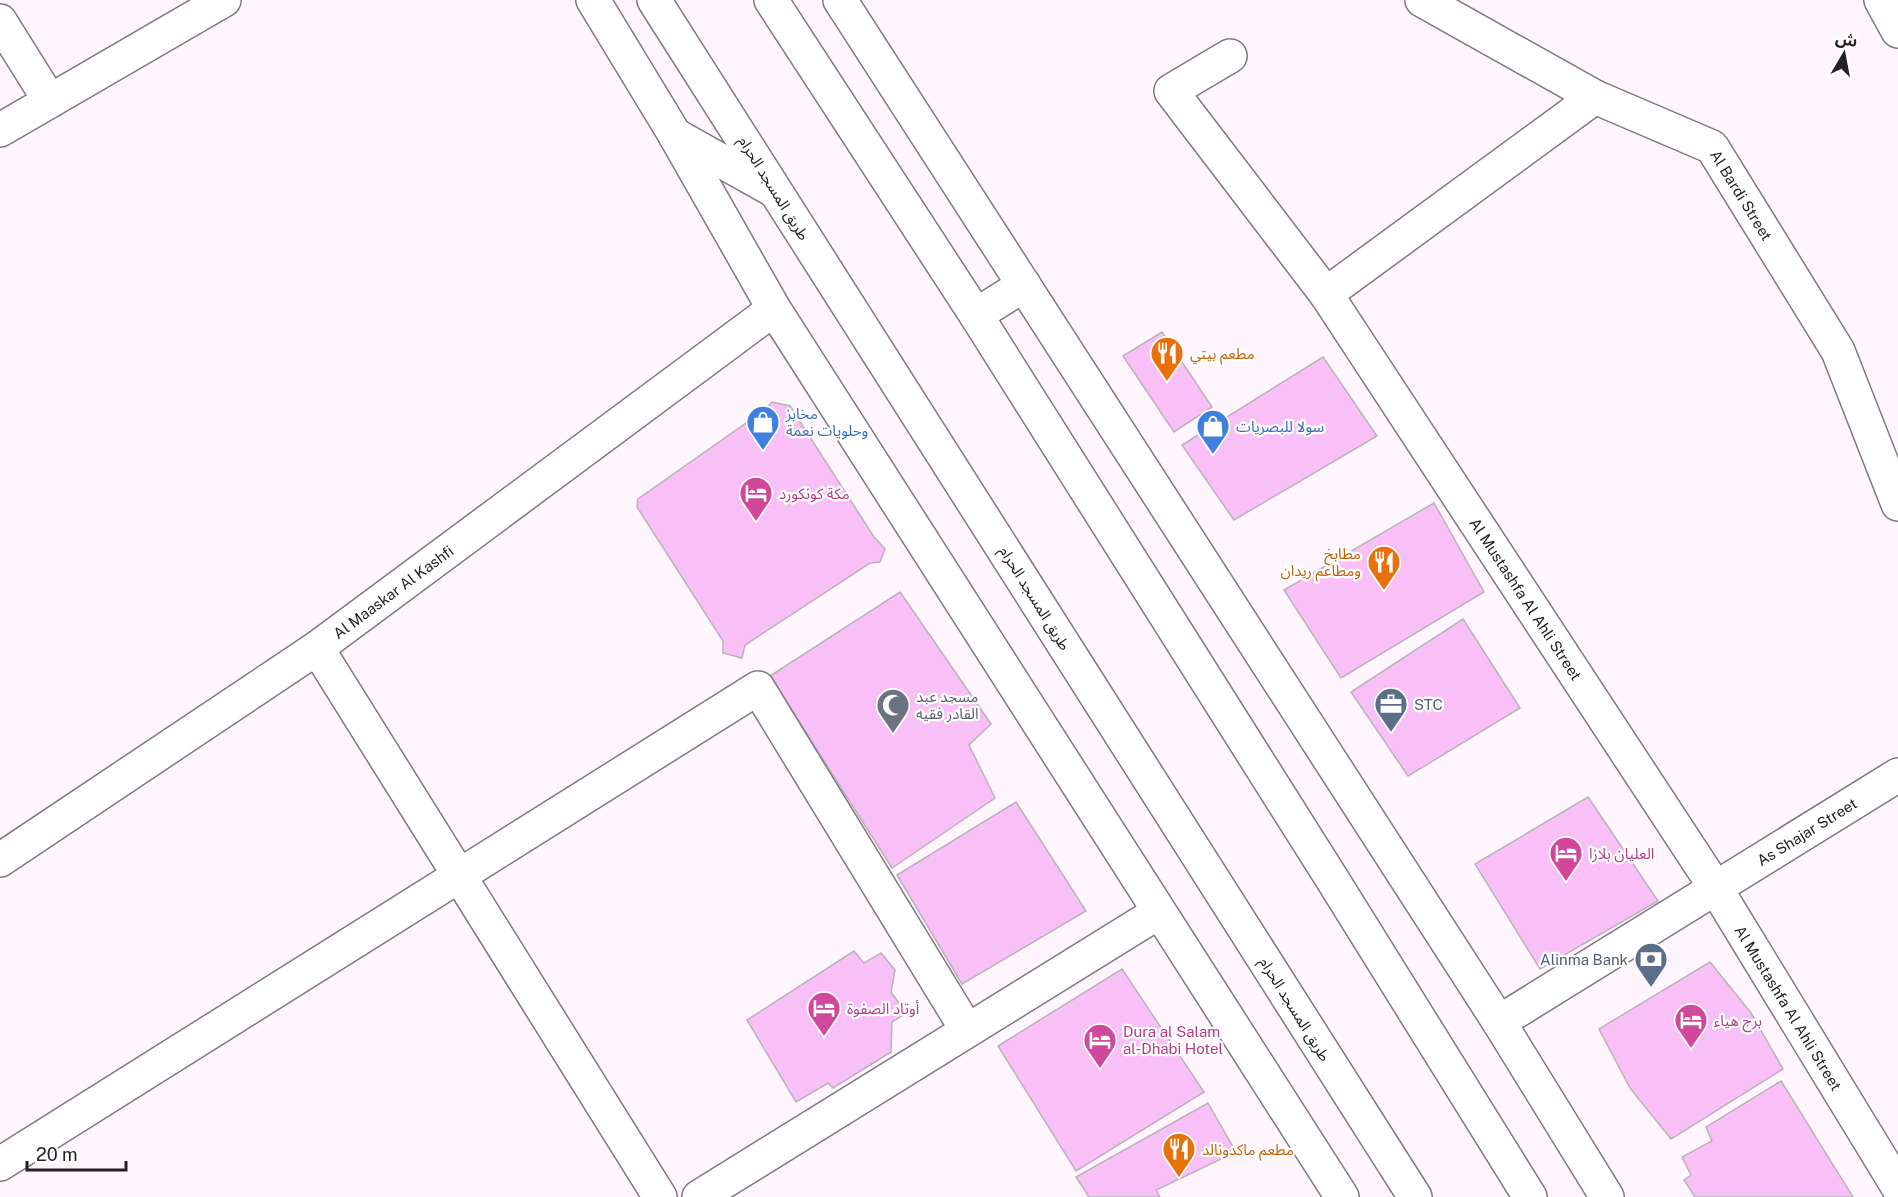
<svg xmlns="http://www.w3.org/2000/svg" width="1898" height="1197" viewBox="0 0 1898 1197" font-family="'Public Sans','Noto Sans Arabic',sans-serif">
<rect width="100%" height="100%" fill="#fef5fd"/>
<!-- building -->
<g fill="#f9c0f8" stroke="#bab2ba" stroke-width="1.5">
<path d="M1162 332 1212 407 1174 432 1123 356Z"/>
<path d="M1323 357 1377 436 1234 520 1182 445Z"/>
<path d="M772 402 790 406 874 537 885 549 880 562 870 563 745 645 742 658 723 653V641L637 507 638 499 766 409Z"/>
<path d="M1434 503 1484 592 1341 678 1284 590Z"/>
<path d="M900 592 991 724 969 745 995 798 892 868 770 676Z"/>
<path d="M1463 619 1520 708 1408 776 1351 692Z"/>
<path d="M1588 797 1658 901 1540 969 1475 864Z"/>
<path d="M1016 802 1086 911 962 984 897 875Z"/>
<path d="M854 951 864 963 881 953 895 970 891 992 906 1013 892 1022 891 1052 833 1088 828 1083 796 1102 747 1020Z"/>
<path d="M1710 962 1751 1013 1783 1069 1671 1139 1630 1088 1599 1029Z"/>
<path d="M1122 969 1204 1092 1076 1171 998 1046Z"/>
<path d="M1781 1081 1853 1197H1695L1684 1180 1691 1175 1682 1157 1712 1141 1706 1127Z"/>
<path d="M1208 1103 1236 1152 1156 1190 1160 1197H1089L1076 1177Z"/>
</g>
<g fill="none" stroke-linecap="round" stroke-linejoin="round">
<defs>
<g id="minor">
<path d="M593 0 675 135 774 309 1342 1197"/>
<path d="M840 0 1499 1022 1607 1197"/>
<path id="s1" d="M1422 0 1595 97 1712 147 1838 351 1898 504"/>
<path d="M1881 0 1898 31"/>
<path d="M0 21 50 101"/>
<path d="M1230 56 1171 91 1326 294"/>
<path id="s2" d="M1595 97 1326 294 1715 887 1898 1187"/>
<path d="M0 130 224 0"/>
<path d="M976 315 1024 285"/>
<path d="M317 648 660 1197"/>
<path id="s3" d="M0 860 317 648 774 309"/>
<path id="s4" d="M1499 1022 1898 775"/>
<path d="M0 1164 758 688 967 1030"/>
<path d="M699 1197 1159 912"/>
</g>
<g id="major">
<path d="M654 0 1415 1197"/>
<path d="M771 0 976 315 1334 882 1530 1197"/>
<path d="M675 135 773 190"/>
</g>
</defs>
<!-- minor casing -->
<use href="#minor" stroke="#807880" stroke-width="36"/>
<!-- major casing -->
<use href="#major" stroke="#807880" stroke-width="36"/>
<!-- minor -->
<use href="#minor" stroke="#fff" stroke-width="33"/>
<!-- major -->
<use href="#major" stroke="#fff" stroke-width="33"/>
</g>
<!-- icons -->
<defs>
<symbol id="restaurant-pin" viewBox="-11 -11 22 30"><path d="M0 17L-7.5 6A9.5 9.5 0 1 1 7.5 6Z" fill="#e8710a" stroke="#fff"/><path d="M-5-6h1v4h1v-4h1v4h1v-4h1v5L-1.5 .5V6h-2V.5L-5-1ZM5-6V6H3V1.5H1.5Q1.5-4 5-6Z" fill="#fff"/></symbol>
<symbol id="shop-pin" viewBox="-11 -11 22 30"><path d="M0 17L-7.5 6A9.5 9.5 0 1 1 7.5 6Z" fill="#3f7fe0" stroke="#fff"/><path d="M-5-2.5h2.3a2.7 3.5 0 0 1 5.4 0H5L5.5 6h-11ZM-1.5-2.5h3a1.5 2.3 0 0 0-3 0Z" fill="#fff"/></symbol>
<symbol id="hotel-pin" viewBox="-11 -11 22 30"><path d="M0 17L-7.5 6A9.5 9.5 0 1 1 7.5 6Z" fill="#d1479c" stroke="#fff"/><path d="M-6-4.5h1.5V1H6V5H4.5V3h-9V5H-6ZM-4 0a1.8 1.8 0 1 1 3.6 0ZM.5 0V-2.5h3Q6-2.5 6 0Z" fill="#fff"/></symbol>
<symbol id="office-pin" viewBox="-11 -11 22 30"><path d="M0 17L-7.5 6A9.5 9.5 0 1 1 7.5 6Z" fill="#5c6f8a" stroke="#fff"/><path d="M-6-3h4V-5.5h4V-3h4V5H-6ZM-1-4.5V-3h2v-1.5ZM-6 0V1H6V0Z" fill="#fff"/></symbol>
<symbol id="mosque-pin" viewBox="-11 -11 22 30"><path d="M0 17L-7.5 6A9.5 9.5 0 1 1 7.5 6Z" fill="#6b7280" stroke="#fff"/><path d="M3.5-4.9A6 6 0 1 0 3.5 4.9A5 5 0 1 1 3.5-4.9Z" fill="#fff"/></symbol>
<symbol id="bank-pin" viewBox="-11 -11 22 30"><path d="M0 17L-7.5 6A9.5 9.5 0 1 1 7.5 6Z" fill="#5c6f8a" stroke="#fff"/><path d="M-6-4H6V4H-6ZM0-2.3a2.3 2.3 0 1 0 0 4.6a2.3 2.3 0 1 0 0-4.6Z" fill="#fff"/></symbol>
</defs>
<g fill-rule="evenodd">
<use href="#restaurant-pin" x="1148" y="334" width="38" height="52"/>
<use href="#shop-pin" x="744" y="403" width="38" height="52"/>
<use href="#shop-pin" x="1194" y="407" width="38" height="52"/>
<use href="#hotel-pin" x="737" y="474" width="38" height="52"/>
<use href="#restaurant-pin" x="1365" y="543" width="38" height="52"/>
<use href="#office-pin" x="1372" y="685" width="38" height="52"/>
<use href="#mosque-pin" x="874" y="686" width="38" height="52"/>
<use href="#hotel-pin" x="1547" y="834" width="38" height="52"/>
<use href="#bank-pin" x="1632" y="940" width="38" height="52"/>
<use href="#hotel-pin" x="805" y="989" width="38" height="52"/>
<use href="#hotel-pin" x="1672" y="1001" width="38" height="52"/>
<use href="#hotel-pin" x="1081" y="1021" width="38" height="52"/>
<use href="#restaurant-pin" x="1160" y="1130" width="38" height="52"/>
</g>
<g text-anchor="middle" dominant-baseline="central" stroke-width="4.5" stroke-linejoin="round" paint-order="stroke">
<!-- street labels -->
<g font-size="15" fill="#242124" stroke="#fff">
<text transform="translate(774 188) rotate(58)">طريق المسجد الحرام</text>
<text stroke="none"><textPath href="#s1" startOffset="382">Al Bardi Street</textPath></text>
<text stroke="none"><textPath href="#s3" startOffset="476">Al Maaskar Al Kashfi</textPath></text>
<text transform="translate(1035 598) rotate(58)">طريق المسجد الحرام</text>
<text stroke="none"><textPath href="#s2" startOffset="698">Al Mustashfa Al Ahli Street</textPath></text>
<text stroke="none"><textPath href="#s4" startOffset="362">As Shajar Street</textPath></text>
<text stroke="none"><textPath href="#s2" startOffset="1184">Al Mustashfa Al Ahli Street</textPath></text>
<text transform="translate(1295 1009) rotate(58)">طريق المسجد الحرام</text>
</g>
<!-- food labels -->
<g font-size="15" fill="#c56008" stroke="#fff" text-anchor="start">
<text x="1190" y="353">مطعم بيتي</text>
<text x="1361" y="553" text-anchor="end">مطابخ<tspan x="1361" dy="17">ومطاعم ريدان</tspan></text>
<text x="1202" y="1149">مطعم ماكدونالد</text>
</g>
<!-- shop labels -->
<g font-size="15" fill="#366cbe" stroke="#fff" text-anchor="start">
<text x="786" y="413">مخابز<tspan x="786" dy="17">وحلويات نعمة</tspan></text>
<text x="1236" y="426">سولا للبصريات</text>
</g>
<!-- hotel labels -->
<g font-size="15" fill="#b23c85" stroke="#fff" text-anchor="start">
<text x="779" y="493">مكة كونكورد</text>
<text x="1589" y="853">العليان بلازا</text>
<text x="847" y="1008">أوتاد الصفوة</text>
<text x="1714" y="1020">برج هياء</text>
<text x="1123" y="1031">Dura al Salam<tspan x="1123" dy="17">al-Dhabi Hotel</tspan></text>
</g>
<!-- worship labels -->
<g font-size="15" fill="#5b616d" stroke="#fff" text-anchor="start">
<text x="916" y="696">مسجد عبد<tspan x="916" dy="17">القادر فقيه</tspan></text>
</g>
<!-- service labels -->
<g font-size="15" fill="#4e5e75" stroke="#fff" text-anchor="start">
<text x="1414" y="704">STC</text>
<text x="1628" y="959" text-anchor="end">Alinma Bank</text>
</g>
</g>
<!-- north arrow -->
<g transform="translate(1844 54) rotate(10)" stroke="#ffffff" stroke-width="4.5" paint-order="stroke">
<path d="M0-4.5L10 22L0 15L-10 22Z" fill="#242124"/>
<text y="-9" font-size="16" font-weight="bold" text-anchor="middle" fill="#242124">ش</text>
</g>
<!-- scale -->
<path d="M27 1161v9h99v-9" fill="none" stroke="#242124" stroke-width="3"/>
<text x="36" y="1161" font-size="18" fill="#242124" stroke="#ffffff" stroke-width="4.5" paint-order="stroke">20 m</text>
</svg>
